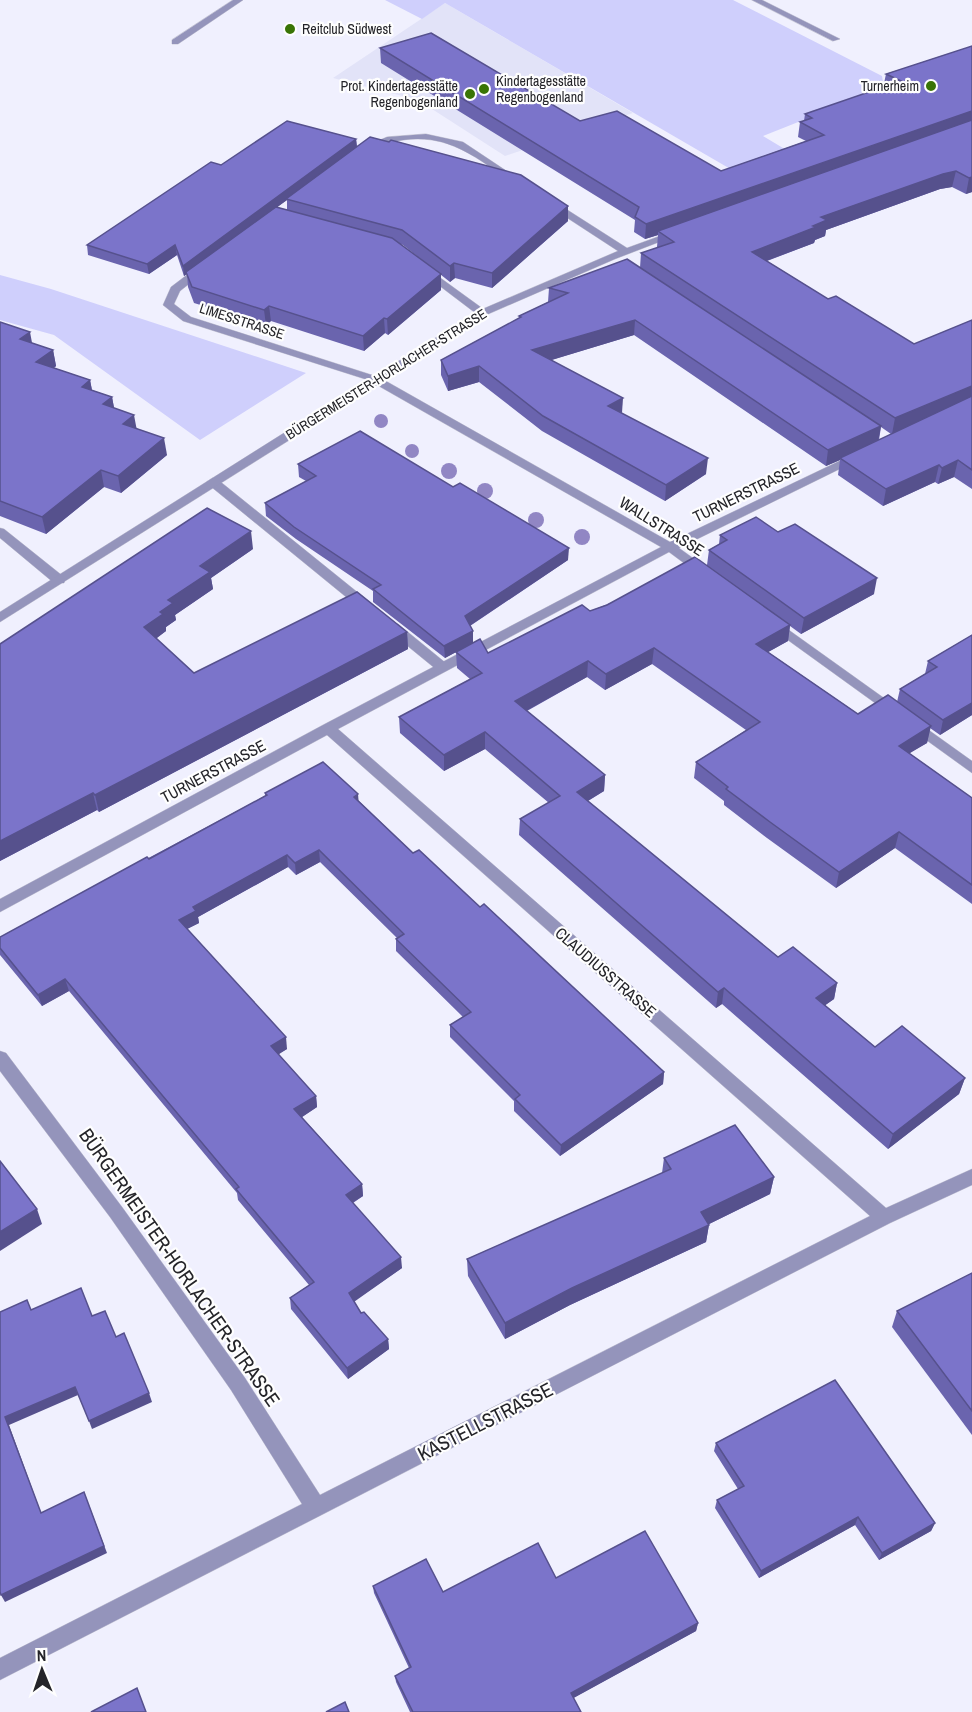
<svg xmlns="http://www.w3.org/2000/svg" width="972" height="1712" viewBox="0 0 972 1712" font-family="'Archivo Narrow',sans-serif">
<rect width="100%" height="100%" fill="#f0f0fe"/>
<!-- built -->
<path fill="#e2e3f8" d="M445 3 633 113 505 156 418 100 333 78Z"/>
<!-- green -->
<g fill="#cfcffc">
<path d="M385 0H733L882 76 884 88 763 136 793 154 739 174 445 3 422 19Z"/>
<path d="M0 275 51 289 306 373 200 440 54 335 0 320Z"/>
</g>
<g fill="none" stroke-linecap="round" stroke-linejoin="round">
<defs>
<g id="service">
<path d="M233 0H243L178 44H172V40Z"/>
<path d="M752 0H762L840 39 833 41Z"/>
<path d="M424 266 486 311V315H478L420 271V267Z"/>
<path d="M213 478 217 479 372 604 374 607 372 610H362L209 485 207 482Z"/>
<path d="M0 528 4 529 64 577 65 580 64 583H54L0 538Z"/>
<path d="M393 623 398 624 447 664 449 667 447 670H437L388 630 386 627Z"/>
</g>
<g id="minor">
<path d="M426 134 463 142 520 180 512 182C470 153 442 129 388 143 380 145 373 149 366 151L361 148 387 137Z"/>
<path d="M549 202H555L627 248 671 232 680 234 615 259 486 315 384 380 670 542 852 455H860L862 458 679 548 708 569 710 572 708 575H700L669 552 338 729 886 1208 972 1169V1185L890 1223 0 1680V1658L302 1504 231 1390 110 1217 0 1071V1051L6 1053 122 1207 245 1378 320 1495 870 1216 327 735 0 912V899L323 725 661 547 377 385 0 622V612L368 380 183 321 163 305 171 287 200 265H208V269L180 291 174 304 191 317 375 376 478 311 618 251 549 206Z"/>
<path d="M772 618 972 761V773L767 625 765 622Z"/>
</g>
</defs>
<!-- service casing -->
<use href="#service" stroke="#cbcbd8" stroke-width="1"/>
<!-- minor casing -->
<use href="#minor" stroke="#cbcbd8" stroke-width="1"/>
<!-- service -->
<use href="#service" fill="#9494bb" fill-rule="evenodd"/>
<!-- minor -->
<use href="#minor" fill="#9494bb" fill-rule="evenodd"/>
</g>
<!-- trees -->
<g fill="#9186c4">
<circle cx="381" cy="421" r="7"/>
<circle cx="412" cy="451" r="7"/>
<circle cx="449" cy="471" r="8"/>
<circle cx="485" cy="491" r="8"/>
<circle cx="536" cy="520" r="8"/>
<circle cx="582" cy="537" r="8"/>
</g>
<!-- wall -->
<g fill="#6a64ae" fill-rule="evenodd">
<path d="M972 46V192L966 194 952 187 940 189 826 230 825 236 815 240 814 243 767 261 828 299 914 344 972 320V489L954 477 938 484 935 482 883 506 838 475 840 460 826 466 634 335 551 360 622 413 706 474 665 501 542 431 479 382 448 391 441 375V360L519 318V316L548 302 549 288 640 268 641 253 657 248V247L658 235 645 239 634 232 635 220 381 63 380 48 580 121 721 171 806 141 798 137 800 122 804 121 805 114 883 88 886 74ZM881 427 891 434 879 440Z"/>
<path d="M356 139 357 147 568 221 492 288 455 278 450 282 403 245 400 244 441 274V290L388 335 385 333 364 351 271 321 266 325 194 303 188 287 187 274 184 276 177 255 149 274 88 255 87 245 221 165ZM287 200V210L277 207Z"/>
<path d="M0 322 32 343 53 350 56 366 54 368 90 380 92 390 112 397 114 408 167 455 121 493 104 487 46 534 0 516Z"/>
<path d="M298 464 568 560 470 626 473 631V643L488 653 590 611 707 565 709 550 719 544 720 535 778 532 874 594 801 634 790 626 788 641 768 652 858 714 897 702 900 689 925 674 928 661 972 635V715L940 735 930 728 927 743 909 753 972 798V904L895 848 836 888 767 838 724 805V801L694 778 696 762 746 730 652 664 605 690 587 677 527 711 605 775 604 791 588 801 778 957 837 983 834 999 825 1005 875 1047 965 1078 959 1094 888 1149 722 1004 716 1008 519 835 520 819 549 803 485 749 444 771 400 733 399 717 470 679 457 668 456 652 445 658 373 602V591L296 539 266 516 265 503 306 481 299 477Z"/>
<path d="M253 549 211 578 213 589 175 615 176 620 166 627V631L156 638 194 673 407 632 408 649 99 812 97 810 0 861V644Z"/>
<path d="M265 793 359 801 413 853 480 907 664 1072 663 1084 560 1156 514 1111V1101L450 1037V1025L463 1017 396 951V939L397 938 320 862 296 875 288 867 198 917 199 923 187 929 287 1049 278 1054 316 1096 317 1107 302 1117 362 1184 363 1196 353 1203 402 1268 354 1301 361 1313 388 1339 389 1349 348 1379 291 1309 290 1298 309 1285 238 1200 237 1193 69 991 42 1006 0 955V937L265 796Z"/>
<path d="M664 1158 774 1177 770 1194 709 1224 706 1242 570 1305 505 1339 468 1276 467 1259 662 1173Z"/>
<path d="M972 1273V1435L892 1327 897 1311Z"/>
<path d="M716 1443 935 1523 931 1531 879 1560 855 1525 759 1578 715 1508 717 1500 738 1489 714 1451Z"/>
<path d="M556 1578 698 1623 696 1631 573 1698 581 1712H410L396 1682 395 1676 409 1668 374 1593 373 1586 443 1592Z"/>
</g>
<!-- shaded-wall -->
<g fill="#56518d">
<path d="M972 111V125L658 231V235L645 239 646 224Z"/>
<path d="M356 139 357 148 286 199 287 200 184 276 183 266Z"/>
<path d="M956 171 952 187 940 189 826 230 825 236 815 240 814 243 750 267 752 252 813 226 821 217 943 174Z"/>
<path d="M972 177V192L966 194 969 178Z"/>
<path d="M568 206V221L492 288V273Z"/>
<path d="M175 245 177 255 149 274 147 264Z"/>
<path d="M454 263 455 278 450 282V266Z"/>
<path d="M441 274V290L388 335 387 319Z"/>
<path d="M269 306 271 321 266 325 264 310Z"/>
<path d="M384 318 385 333 364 351 363 336Z"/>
<path d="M635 320 634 335 532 366V350Z"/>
<path d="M30 332 33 348 20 339Z"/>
<path d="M53 350 56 366 40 378 36 362Z"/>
<path d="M479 366V382L448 391V376Z"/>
<path d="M90 380 93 396 82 387Z"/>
<path d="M972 386V400L892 434 895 418Z"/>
<path d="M112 397 115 413 103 404Z"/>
<path d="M623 398 622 413 608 406Z"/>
<path d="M134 415 137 431 123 424Z"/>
<path d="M881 426 878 442 840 458V460L826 466 828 450Z"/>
<path d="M164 438 167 455 121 493 118 476Z"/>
<path d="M708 458 706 474 665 501 666 485Z"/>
<path d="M958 460 954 477 938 484 942 468Z"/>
<path d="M939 465 935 482 883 506 886 489Z"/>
<path d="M101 470 104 487 46 534 42 517Z"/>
<path d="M251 531 253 549 211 578 213 589 175 615 176 620 166 627V631L148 645 144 627 160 612 168 600 200 566Z"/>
<path d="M569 548 568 560 465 629V616Z"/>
<path d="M877 578 874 594 801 634 804 618Z"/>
<path d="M790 625 788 641 754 660 756 644Z"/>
<path d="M473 631V643L445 658 444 646Z"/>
<path d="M407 632 408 649 99 812 95 795Z"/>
<path d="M654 648 652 664 605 690 606 674Z"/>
<path d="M588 661 587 677 515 717V701Z"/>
<path d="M972 703V715L940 735 943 720Z"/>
<path d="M931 726 927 743 895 762 899 746Z"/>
<path d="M485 732V749L444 771V755Z"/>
<path d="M605 775 604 791 576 808 577 792Z"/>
<path d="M93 793 97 810 0 861V841Z"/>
<path d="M358 794 359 806 354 797Z"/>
<path d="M899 832 895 848 836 888 839 872Z"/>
<path d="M319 850 320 862 296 875 295 863Z"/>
<path d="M287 855 288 867 198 917 199 923 181 932 179 920 193 907Z"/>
<path d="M65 979 69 991 42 1006 38 995Z"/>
<path d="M837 983 834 999 813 1014 816 998Z"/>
<path d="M724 988 722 1004 716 1008 718 992Z"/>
<path d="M286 1037 287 1049 273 1058 271 1046Z"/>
<path d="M664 1072 663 1084 560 1156 561 1145Z"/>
<path d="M965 1078 959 1094 888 1149 893 1134Z"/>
<path d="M316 1096 317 1107 296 1121 294 1109Z"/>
<path d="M774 1177 770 1194 699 1229 701 1212Z"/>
<path d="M362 1184 363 1196 347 1206 346 1195Z"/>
<path d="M37 1209 42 1224 0 1251V1232Z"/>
<path d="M709 1225 706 1242 570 1305 505 1339V1323L572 1288Z"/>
<path d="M401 1257 402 1268 351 1304 349 1293Z"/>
<path d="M388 1339 389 1349 348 1379 347 1368Z"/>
<path d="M75 1387 78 1395 9 1425 44 1521 5 1417Z"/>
<path d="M149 1393 152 1402 92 1429 89 1421Z"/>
<path d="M84 1492 107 1553 5 1602 1 1595Z"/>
<path d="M858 1517 855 1525 759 1578 761 1571Z"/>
<path d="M935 1523 931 1531 879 1560 882 1553Z"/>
<path d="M698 1623 696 1631 570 1700 571 1693Z"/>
</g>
<!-- building -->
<g fill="#7b74ca" stroke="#56518d" stroke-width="1.5">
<path d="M431 33 580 121 617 111 721 171 824 135 800 122 812 118 805 114 901 81 886 74 972 46V111L646 224 635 217 639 207 380 48Z"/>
<path d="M972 120V177L969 178 956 171 943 174 821 217 827 220 813 226 816 227 752 252 828 299 836 296 914 344 972 320V386L895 418 641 253 674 242 658 231Z"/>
<path d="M287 121 356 139 183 266 175 245 147 264 87 245 211 162 221 165Z"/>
<path d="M370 137 389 142 391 140 521 175 568 206 492 273 454 263 450 266 402 230 286 199Z"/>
<path d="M276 207 392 238 441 274 387 319 384 318 363 336 269 306 264 310 192 287 186 272Z"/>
<path d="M627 259 881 426 828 450 635 320 532 350 623 398 608 406 708 458 666 485 543 416 479 366 448 376 441 360 521 317 519 316 568 293 549 288Z"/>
<path d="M0 322 30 332 20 339 53 350 36 362 90 380 82 387 112 397 103 404 134 415 123 424 164 438 118 476 101 470 42 517 0 501Z"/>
<path d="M972 396V470L958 460 942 468 939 465 886 489 840 458Z"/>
<path d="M360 431 453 487 460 483 569 548 465 616 473 631 444 646 373 589 381 585 294 527 265 503 316 476 298 464Z"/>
<path d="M207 508 251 531 200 566 210 572 168 600 173 603 160 612 163 614 144 627 194 673 357 592 407 632 95 795 93 793 0 841V644Z"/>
<path d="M756 517 778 532 795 524 877 578 804 618 709 550 727 540 720 535Z"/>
<path d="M695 557 790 625 756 644 858 714 888 695 931 726 899 746 972 798V885L899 832 839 872 770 822 726 789 728 787 696 762 760 722 654 648 606 674 588 661 515 701 605 775 577 792 778 957 793 947 837 983 816 998 875 1047 902 1026 965 1078 893 1134 724 988 718 992 520 819 560 796 485 732 444 755 399 717 482 673 456 652 480 639 488 653 582 605 590 611 607 605Z"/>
<path d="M972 635V703L943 720 900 689 937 667 928 661Z"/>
<path d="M323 762 358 794 354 797 413 853 419 850 480 907 484 904 664 1072 561 1145 515 1099 520 1095 450 1025 471 1012 396 939 404 934 319 850 295 863 287 855 193 907 196 911 179 920 286 1037 271 1046 316 1096 294 1109 362 1184 346 1195 401 1257 349 1293 361 1313 364 1312 388 1339 347 1368 290 1298 314 1282 236 1189 239 1187 65 979 38 995 0 948V937L147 857 149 859 267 795 265 793Z"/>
<path d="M735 1125 774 1177 701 1212 709 1225 572 1288 505 1323 467 1259 671 1169 664 1158Z"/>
<path d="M0 1161 37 1209 0 1232Z"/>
<path d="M972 1273V1411L897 1311Z"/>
<path d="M81 1288 92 1316 105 1311 116 1337 124 1333 149 1393 89 1421 75 1387 5 1417 41 1513 84 1492 104 1546 1 1595 0 1592V1312L27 1300 31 1310Z"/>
<path d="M835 1380 935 1523 882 1553 858 1517 761 1571 717 1500 744 1486 716 1443Z"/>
<path d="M645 1531 698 1623 571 1693 581 1712H413L395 1676 411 1667 373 1586 426 1559 443 1592 538 1543 556 1578Z"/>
<path d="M137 1688 146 1712H91Z"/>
<path d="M345 1702 349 1712H326Z"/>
</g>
<!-- markers -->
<g fill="#397405" stroke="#fefefe" stroke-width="2">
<circle cx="290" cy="29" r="6"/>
<circle cx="931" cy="86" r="6"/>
<circle cx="484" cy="89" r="6"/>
<circle cx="470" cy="94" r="6"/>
</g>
<g text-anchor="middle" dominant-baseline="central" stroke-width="4.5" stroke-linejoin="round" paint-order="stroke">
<!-- far-poi labels -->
<g font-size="14" fill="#242429" stroke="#fefefe" text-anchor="start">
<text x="302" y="29">Reitclub Südwest</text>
<text x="496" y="81">Kindertagesstätte<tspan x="496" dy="16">Regenbogenland</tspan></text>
<text x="458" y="86" text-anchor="end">Prot. Kindertagesstätte<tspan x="458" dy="16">Regenbogenland</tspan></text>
<text x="919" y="86" text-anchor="end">Turnerheim</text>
</g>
<!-- far-street labels -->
<g font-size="14" fill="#242429" stroke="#fefefe">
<text transform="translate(242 321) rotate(18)">LIMESSTRASSE</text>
<text transform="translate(386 374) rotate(-32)">BÜRGERMEISTER-HORLACHER-STRASSE</text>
</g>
<!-- street labels -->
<g font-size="16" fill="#242429" stroke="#fefefe">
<text transform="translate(746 492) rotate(-26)">TURNERSTRASSE</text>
<text transform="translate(662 526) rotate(32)">WALLSTRASSE</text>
<text transform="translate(213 771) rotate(-28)">TURNERSTRASSE</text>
<text transform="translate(606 972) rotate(41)">CLAUDIUSSTRASSE</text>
</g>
<!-- near-street labels -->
<g font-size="20" fill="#242429" stroke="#fefefe">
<text transform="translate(180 1267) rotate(55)">BÜRGERMEISTER-HORLACHER-STRASSE</text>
<text transform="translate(485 1421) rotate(-27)">KASTELLSTRASSE</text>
</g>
</g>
<!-- north arrow -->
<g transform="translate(42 1670) rotate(358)" stroke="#fefefe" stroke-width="4.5" paint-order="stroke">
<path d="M0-4.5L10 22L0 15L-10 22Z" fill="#242429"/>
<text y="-9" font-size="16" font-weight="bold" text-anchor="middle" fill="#242429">N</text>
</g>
</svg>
